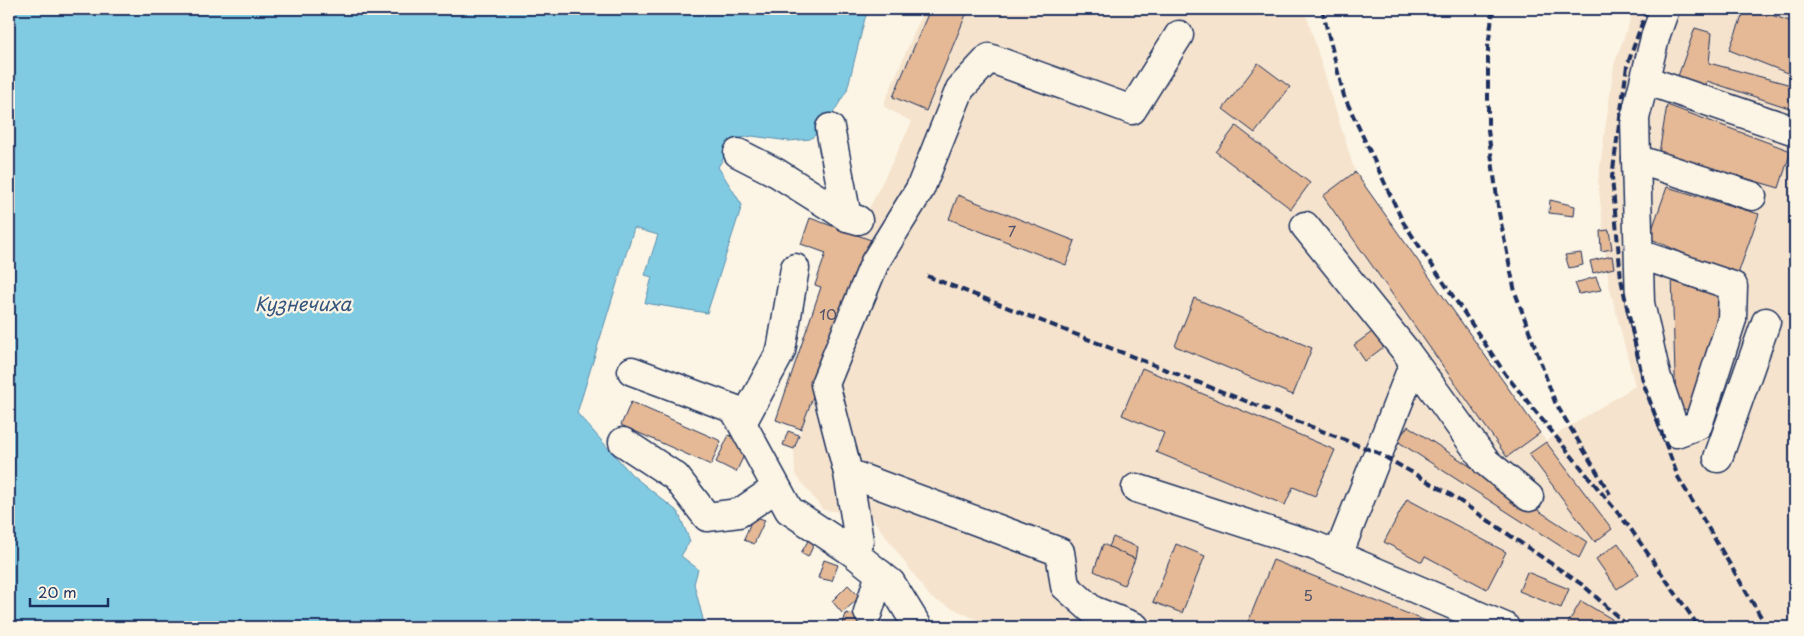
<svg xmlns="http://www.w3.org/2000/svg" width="1804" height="636" viewBox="0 0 1804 636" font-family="'Playpen Sans',sans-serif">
<rect width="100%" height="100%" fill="#fcf5e5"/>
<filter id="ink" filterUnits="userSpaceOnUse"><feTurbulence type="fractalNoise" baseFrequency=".02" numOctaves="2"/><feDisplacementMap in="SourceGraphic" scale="10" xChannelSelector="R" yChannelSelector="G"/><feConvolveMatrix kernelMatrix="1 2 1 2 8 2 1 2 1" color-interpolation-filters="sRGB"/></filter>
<g filter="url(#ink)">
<!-- built -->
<path fill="#f5e3cd" d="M924 9H1293L1307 17 1355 172 1546 441 1635 386 1609 285 1598 181 1614 65 1634 9H1795V627H992L931 598 870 515 823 510 795 474 794 449 871 240 856 235 912 122 883 106Z"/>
<!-- water -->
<path fill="#81cbe2" stroke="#588dad" d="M9 9H870L865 18 847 90 824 128 810 139 789 141 752 136 736 139 718 167 742 205 707 313 645 303 652 277 645 275 658 235 634 228 577 413 632 475 678 512 690 541 681 556 698 569 694 584 705 627H9Z"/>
<!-- building -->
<g fill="#e5b995" stroke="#1b2f5e">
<path d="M930 9H960L967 12 926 111 893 97Z"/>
<path d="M1745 9H1754L1795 23V76L1729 50Z"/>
<path d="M1695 28 1712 33 1709 63 1795 86V110L1707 81 1700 91 1676 82Z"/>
<path d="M1258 63 1290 87 1255 133 1223 109Z"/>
<path d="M1667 105 1791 151 1779 188 1659 153Z"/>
<path d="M1236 126 1310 183 1291 209 1216 152Z"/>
<path d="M1355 172 1540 433 1507 457 1323 196Z"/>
<path d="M1667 187 1759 214 1737 277 1649 238Z"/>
<path d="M958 195 1075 241 1066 265 949 219Z"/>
<path d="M1550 200 1575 206 1574 216 1549 213Z"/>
<path d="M810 218 871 240 801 429 776 420 821 287 815 285 826 253 801 244Z"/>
<path d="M1609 230 1612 249 1601 251 1600 231Z"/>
<path d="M1581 253 1583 265 1569 268 1565 255Z"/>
<path d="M1612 256 1614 268 1593 273 1590 261Z"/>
<path d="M1672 276 1728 295 1692 411 1676 407Z"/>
<path d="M1596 277 1601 290 1579 294 1575 283Z"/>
<path d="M1194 298 1312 348 1293 395 1175 346Z"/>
<path d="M1372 332 1385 346 1365 361 1354 345Z"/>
<path d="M1142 368 1335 450 1315 496 1293 487 1285 505 1156 452 1164 433 1122 415Z"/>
<path d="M631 402 721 441 711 465 621 425Z"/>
<path d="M1408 426 1587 542 1579 558 1397 441Z"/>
<path d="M788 431 799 435 794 449 783 445Z"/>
<path d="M729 435 749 445 736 472 716 462Z"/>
<path d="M1546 442 1612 529 1595 542 1529 454Z"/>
<path d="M1407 499 1506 552 1487 589 1425 556 1422 562 1384 542Z"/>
<path d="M753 516 765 520 754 544 744 540Z"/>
<path d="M1113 537 1137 547 1135 559 1109 547Z"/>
<path d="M809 539 815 542 808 557 801 553Z"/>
<path d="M1618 543 1639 574 1617 589 1596 559Z"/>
<path d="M1103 544 1135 559 1124 585 1094 571Z"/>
<path d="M1176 544 1205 556 1182 613 1153 602Z"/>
<path d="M824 560 838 565 832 581 818 578Z"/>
<path d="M1273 560 1441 627H1246Z"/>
<path d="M1527 572 1569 589 1561 608 1519 591Z"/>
<path d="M848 585 860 597 842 613 832 601Z"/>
<path d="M1581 601 1612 619 1607 627H1576L1568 623Z"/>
<path d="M846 613 885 624 884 627H842Z"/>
<path d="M939 621 951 627H936Z"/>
</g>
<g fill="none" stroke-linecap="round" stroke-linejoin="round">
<defs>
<g id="minor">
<path d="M1645 80 1795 131"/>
<path d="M830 128 847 217"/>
<path d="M738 153 777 173 847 217 858 220"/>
<path d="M1636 159 1752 196"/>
<path d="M1305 226 1405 350 1486 462 1529 497"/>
<path d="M1639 254 1733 286 1732 319 1698 425 1676 433 1656 375 1640 303 1636 159 1635 118 1656 34 1665 9"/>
<path d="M632 371 734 409 789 510 851 551 891 583 918 627"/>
<path d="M742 423 781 351 795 268"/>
<path d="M623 442 676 477 707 517 739 513 776 488"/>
<path d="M1718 458 1766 322"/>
<path d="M848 473 859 541 851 551"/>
<path d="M1136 488 1315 546 1505 627"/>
<path d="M1338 555 1414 363"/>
<path d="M868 612 880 574"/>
<path d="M1135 627 1092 610 1065 586 1060 552 848 473 825 384 875 262 920 189 960 89 989 58 1132 110 1179 35"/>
</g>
</defs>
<!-- minor casing -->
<use href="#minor" stroke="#1b2f5e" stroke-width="31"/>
<!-- minor -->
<use href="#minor" stroke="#fcf5e5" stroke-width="28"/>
<!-- rail -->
<g stroke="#1b2f5e" stroke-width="4" stroke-dasharray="8 4" stroke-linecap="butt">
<path d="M1322 9 1344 96 1403 222 1506 375 1630 528 1699 627"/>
<path d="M1493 9 1488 47V130L1499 213 1515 292 1555 402 1610 494"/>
<path d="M1647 9 1627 66 1612 177 1621 279 1644 385 1678 477 1767 627"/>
<path d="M927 276 1378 453 1448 493 1584 586 1629 627"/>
</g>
</g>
</g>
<g text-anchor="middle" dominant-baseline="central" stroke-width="4.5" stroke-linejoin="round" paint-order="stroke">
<!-- number labels -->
<g font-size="15" fill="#4e526c">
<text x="1012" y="230">7</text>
<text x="828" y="313">10</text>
<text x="1308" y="594">5</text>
</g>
<!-- water labels -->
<g font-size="19" font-style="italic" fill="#34567f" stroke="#fcf5e5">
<text x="303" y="303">Кузнечиха</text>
</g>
</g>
<!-- margin -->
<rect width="1804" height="636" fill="none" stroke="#fcf5e5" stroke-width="30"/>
<rect x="15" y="15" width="1774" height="606" fill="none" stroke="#1b2f5e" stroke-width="2" filter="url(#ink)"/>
<!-- scale -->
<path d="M30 598v8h78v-8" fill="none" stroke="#1b2f5e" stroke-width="2.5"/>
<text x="38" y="598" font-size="15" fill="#1b2f5e" stroke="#fcf5e5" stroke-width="4" paint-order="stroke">20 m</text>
</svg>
